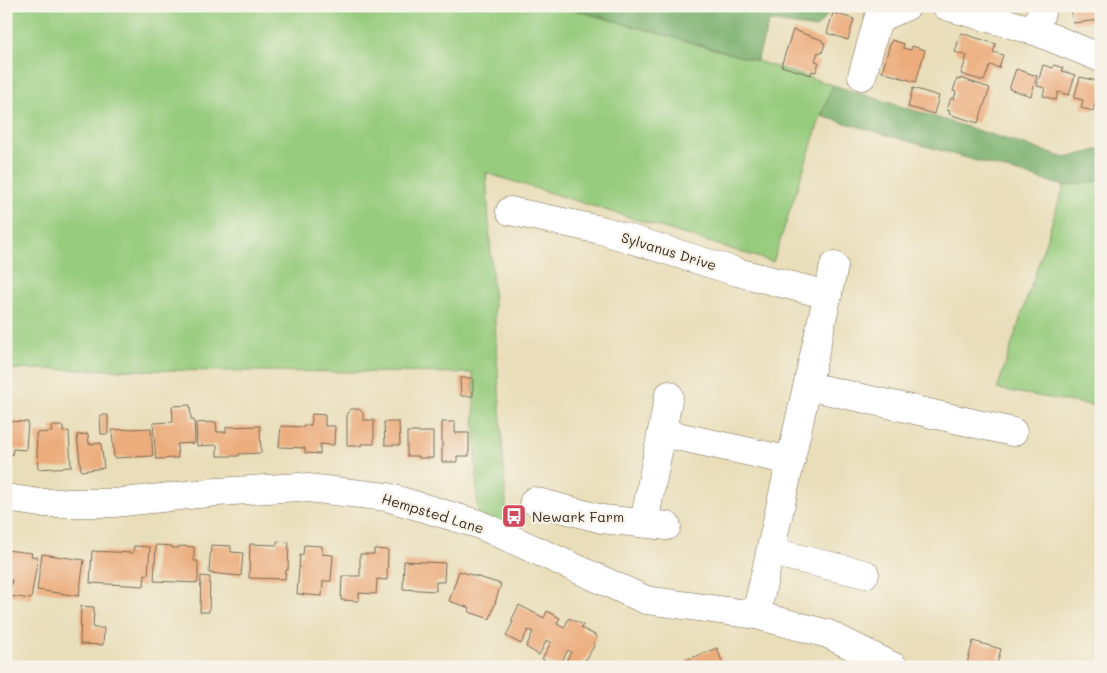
<svg xmlns="http://www.w3.org/2000/svg" width="1107" height="673" viewBox="0 0 1107 673" font-family="Mali,sans-serif">
<rect width="100%" height="100%" fill="#f7f3e8"/>
<filter id="ink" filterUnits="userSpaceOnUse"><feTurbulence type="fractalNoise" baseFrequency=".02" numOctaves="2"/><feDisplacementMap in="SourceGraphic" scale="10" xChannelSelector="R" yChannelSelector="G"/><feConvolveMatrix kernelMatrix="1 2 1 2 8 2 1 2 1" color-interpolation-filters="sRGB"/></filter>
<filter id="wash" filterUnits="userSpaceOnUse"><feTurbulence type="fractalNoise" baseFrequency=".0096" numOctaves="4" result="noise"/><feDisplacementMap in="SourceGraphic" scale="20" xChannelSelector="R" yChannelSelector="G"/><feGaussianBlur stdDeviation="1.12" result="paint"/><feColorMatrix in="noise" values="0 0 0 0 0 0 0 0 0 0 0 0 0 0 0 0 0 1.4 0 .05"/><feComposite in="paint" operator="in"/></filter>
<g filter="url(#wash)">
<rect width="100%" height="100%" fill="#e9deb9"/>
<!-- green -->
<g fill="#97cc7e" stroke="#697b4e">
<path d="M6 6H561L757 61 833 85 821 116 773 262 486 173 508 538 478 524 473 373 6 369Z"/>
<path d="M1101 180V407L997 389 1064 186Z"/>
</g>
<!-- forest -->
<g fill="#79b06d" stroke="#5a6d46">
<path d="M561 6H835L816 28 769 21 757 61Z"/>
<path d="M833 85 1066 158 1101 149V180L1064 186 821 116Z"/>
</g>
<!-- water -->
<path fill="#4cbbc4" stroke="#447271" d="M6 662 47 664 50 667H6Z"/>
<g id="blocks">
<!-- building -->
<g fill="#ecac7b">
<path d="M1073 6H1101V20L1073 23 1071 8H1073Z"/>
<path d="M833 13 854 19 848 40 827 33Z"/>
<path d="M793 30 822 40V42L825 43 822 53 818 52 815 61 819 62 816 72 812 71 811 75 781 66Z"/>
<path d="M961 33 996 44 993 52 1003 55 999 68 990 65 984 81 961 74 967 56 955 52Z"/>
<path d="M892 40 904 44 903 48 911 50 912 46 925 50 916 82 882 72 890 44H891Z"/>
<path d="M1043 65 1053 68 1054 65 1063 68 1062 71 1075 75 1069 95 1058 92 1056 100 1043 96 1045 88 1037 86Z"/>
<path d="M1016 69 1037 76 1031 96 1009 89Z"/>
<path d="M1080 77 1101 82V106L1095 104 1093 111 1081 108 1083 100 1074 98Z"/>
<path d="M960 78 990 88 978 123 949 114 950 111 947 110 951 98 954 99 956 92 953 91 957 79 960 80Z"/>
<path d="M913 88 939 96 934 114 908 107Z"/>
<path d="M460 378H473V396H461Z"/>
<path d="M190 405 191 420H194L195 443 177 444 178 458 156 459 153 423 173 422 172 406Z"/>
<path d="M351 409H359L363 413V420H374V444H361V446H347V413Z"/>
<path d="M312 414 325 415V426H335L334 445 320 444V454L305 453V448L279 447 281 426 304 427V425H311Z"/>
<path d="M100 415H108V434H101Z"/>
<path d="M6 421 28 422 26 450 13 449 12 455H6Z"/>
<path d="M216 422 217 432H226V427L260 426 261 453 239 454V456H217V445L197 446 196 423Z"/>
<path d="M384 422H399L400 445H385Z"/>
<path d="M442 422H455V433H469V456H457V462H442Z"/>
<path d="M51 426H63V432L69 431 71 467 38 469 36 433 52 432Z"/>
<path d="M151 428 153 456 114 458 112 430Z"/>
<path d="M407 432H433V458H419V456H407Z"/>
<path d="M88 434 89 444 101 443 104 468 81 471 77 435Z"/>
<path d="M277 541 289 542 288 570H286L285 579 249 578 250 544 277 545Z"/>
<path d="M156 545 172 546V548H179V546L194 547V561H198V583L154 581Z"/>
<path d="M211 545 231 546V552L243 553 241 576 209 573Z"/>
<path d="M304 545 322 546V554L333 555 331 581H323L322 596 297 594 300 555H303Z"/>
<path d="M134 546 150 547 148 575 145 574 144 586 90 583 92 551 133 553Z"/>
<path d="M374 549 388 550 387 580 377 579 376 594 359 593V601L341 600 342 576H360V554H374Z"/>
<path d="M6 550 32 553 31 556 38 557 31 599 9 596 12 580H10L7 594H6Z"/>
<path d="M42 554 84 560 79 596 37 590Z"/>
<path d="M404 561 445 563 444 582H436V591L403 589Z"/>
<path d="M459 571 501 584 490 619 469 612 470 608 449 601Z"/>
<path d="M201 576 210 577 209 612H200Z"/>
<path d="M519 605 544 618 547 611 560 618 557 624 564 628 569 618 583 625 581 628 597 636 593 644H595L586 660 585 659 581 667H563L571 652 568 650 559 667 542 659 551 642 547 640 539 655 526 647 533 632 528 630 521 644 506 636 513 622 511 621Z"/>
<path d="M81 606 94 607 93 628H104L103 645 80 644Z"/>
<path d="M973 641 1001 649 996 667H966Z"/>
<path d="M717 648 724 667H688L686 660Z"/>
</g>
</g>
</g>
<g filter="url(#ink)">
<use href="#blocks" fill-opacity="0" stroke="#786954" stroke-width="1"/>
<g fill="none" stroke-linecap="round" stroke-linejoin="round">
<defs>
<g id="minor">
<path d="M946 6 1035 31 1101 58"/>
<path d="M1035 31 1043 6"/>
<path d="M862 76 878 19 907 6"/>
<path d="M510 211 601 230 737 272 828 295"/>
<path d="M808 386 1013 432"/>
<path d="M663 433 791 461"/>
<path d="M6 498 40 503H114L217 492 299 487 387 497 478 524 646 600 756 615 828 634 894 667"/>
<path d="M534 501 602 519 667 526"/>
<path d="M644 523 669 395"/>
<path d="M771 552 865 574"/>
<path d="M756 615 834 266"/>
</g>
</defs>
<!-- minor casing -->
<use href="#minor" stroke="#786954" stroke-width="29"/>
<!-- minor -->
<use href="#minor" stroke="#fff" stroke-width="28"/>
</g>
</g>
<!-- icons -->
<defs>
<symbol id="bus-square" viewBox="-11 -11 22 22"><rect x="-9" y="-9" width="18" height="18" rx="4" fill="#d1495b" stroke="#f7f3e8"/><path d="M-5-6H5V4H4V6H2V4H-2V6H-4V4H-5ZM-3.5-4V0h7V-4ZM-3.5 1.2v1.5H-2V1.2ZM2 1.2v1.5H3.5V1.2Z" fill="#fff"/></symbol>
</defs>
<g fill-rule="evenodd">
<use href="#bus-square" x="500" y="502" width="28" height="28"/>
</g>
<g text-anchor="middle" dominant-baseline="central" stroke-width="4.5" stroke-linejoin="round" paint-order="stroke">
<!-- street labels -->
<g font-size="14" fill="#3b2a1e" stroke="#f7f3e8">
<text transform="translate(669 251) rotate(17)">Sylvanus Drive</text>
<text transform="translate(433 513) rotate(17)">Hempsted Lane</text>
</g>
<!-- poi labels -->
<g font-size="14" fill="#3b2a1e" stroke="#f7f3e8" text-anchor="start">
<text x="532" y="516">Newark Farm</text>
</g>
</g>
<!-- margin -->
<rect width="1107" height="673" fill="none" stroke="#f7f3e8" stroke-width="25"/>
</svg>
